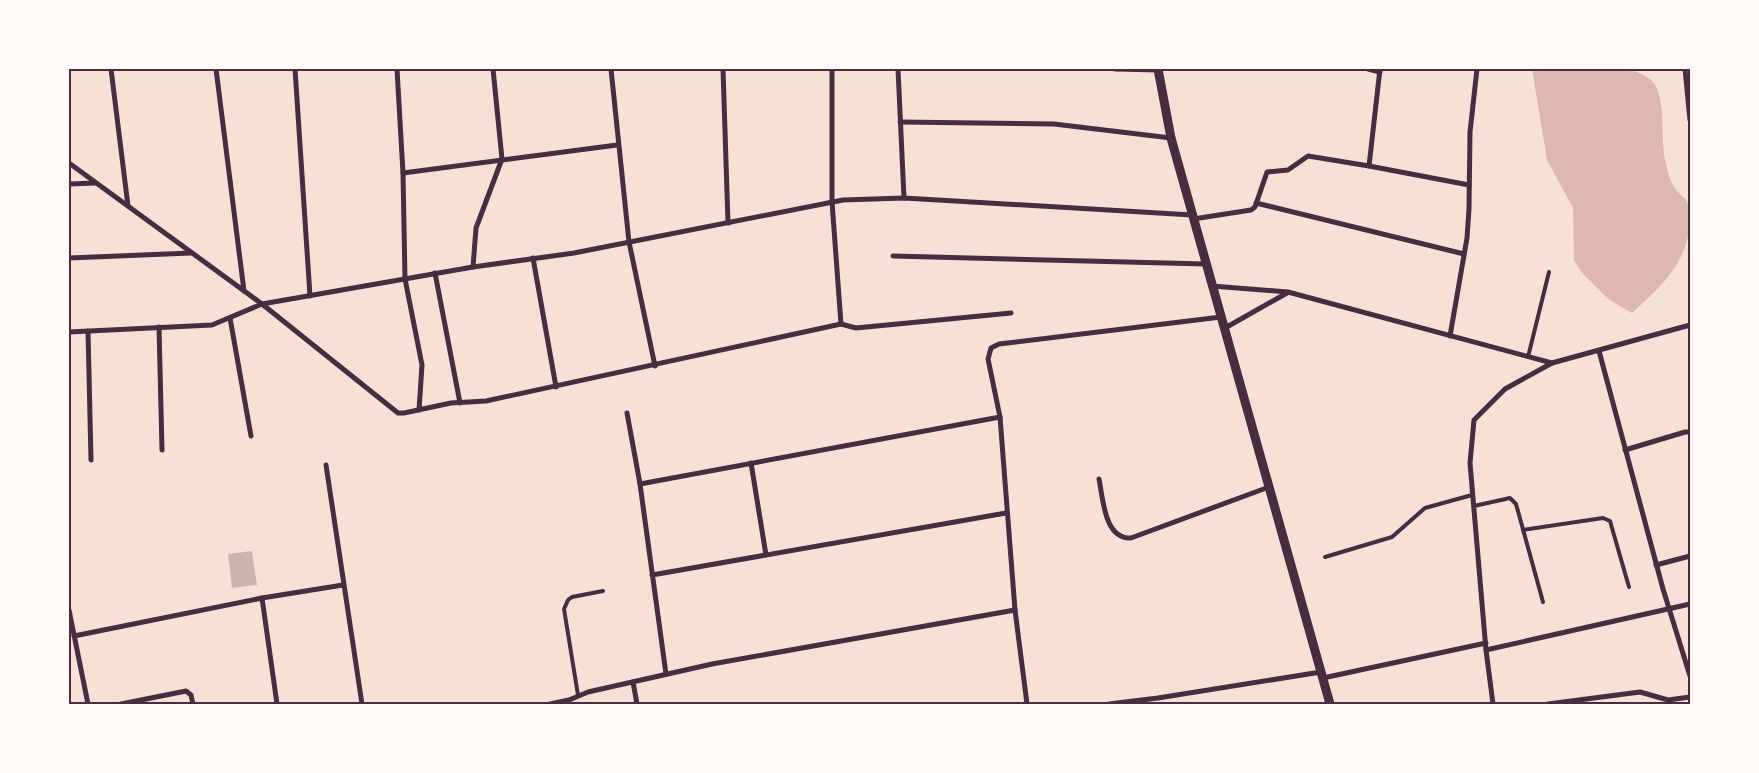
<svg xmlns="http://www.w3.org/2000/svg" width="1759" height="773" viewBox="0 0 1759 773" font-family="'PT Sans',sans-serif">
<rect width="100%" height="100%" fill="#f7e1d7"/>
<!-- water -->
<path fill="#dcb8b0" d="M1532 69H1634V71C1644 75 1653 78 1657 89 1666 112 1660 140 1666 164 1668 174 1671 184 1678 192 1680 195 1684 197 1686 200 1692 211 1690 230 1687 241 1678 272 1655 292 1632 313L1608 299 1582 273 1574 260 1573 208 1547 160Z"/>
<!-- building -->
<path fill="#ccb4b1" d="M252 551 257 585 232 588 228 554Z"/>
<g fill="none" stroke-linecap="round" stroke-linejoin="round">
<!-- service -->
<g stroke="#4a2c40" stroke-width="4">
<path d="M1528 357 1549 272"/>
<path d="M1474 506 1510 498 1516 504 1543 602"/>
<path d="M1523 530 1603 518 1610 521 1629 587"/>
<path d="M1325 557 1392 537 1425 508 1472 495"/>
<path d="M578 695 564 609 568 600 572 597 603 591"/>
</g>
<!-- minor -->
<g stroke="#4a2c40" stroke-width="5">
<path d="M111 69 128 206"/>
<path d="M216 69 244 291"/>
<path d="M295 69 310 296"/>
<path d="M397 69 403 173 405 279 422 365 419 410"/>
<path d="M611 69 629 242 655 366"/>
<path d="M723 69 728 223"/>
<path d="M832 69V202L841 324"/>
<path d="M898 69 904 198"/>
<path d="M1115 69 1158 70"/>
<path d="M1368 69 1380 72"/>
<path d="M1685 69 1690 120"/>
<path d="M900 122 1054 124 1171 138"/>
<path d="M69 163 262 304 398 413H404L451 403 486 401 841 324 856 328 1011 313"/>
<path d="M1369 166 1380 69"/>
<path d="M403 173 617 145"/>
<path d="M69 184 96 183"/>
<path d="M1256 203 1464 254"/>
<path d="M1193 219 1251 210 1255 207 1267 172 1288 170 1308 156 1369 166 1469 185"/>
<path d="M893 256 1206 264"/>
<path d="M69 258 191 253"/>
<path d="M533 258 556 387"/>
<path d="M473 267 476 228 502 159 493 69"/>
<path d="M435 273 460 403"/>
<path d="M1212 286 1288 292 1552 363"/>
<path d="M230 318 251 436"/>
<path d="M159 327 162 450"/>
<path d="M1225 328 1287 293"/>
<path d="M88 331 91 460"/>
<path d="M69 332 212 325 262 304 473 267 574 253 843 200 904 198 1192 215"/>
<path d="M1450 336 1467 238 1469 209 1470 132 1477 69"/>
<path d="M1599 351 1663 589 1690 676"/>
<path d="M627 413 640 484 666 674"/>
<path d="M1625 450 1685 432H1690"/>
<path d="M751 463 766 555"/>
<path d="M326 465 362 704"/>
<path d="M1099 479C1103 498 1104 539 1131 538L1269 487"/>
<path d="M640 484 1000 417"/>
<path d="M1656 565 1690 556"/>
<path d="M652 575 1006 513"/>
<path d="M262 598 277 704"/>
<path d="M69 610 88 704"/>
<path d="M74 636 262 598 343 585"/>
<path d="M1486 650 1690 604"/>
<path d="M1323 678 1486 643"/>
<path d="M633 682 637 704"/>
<path d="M121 704 186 691 191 695 193 704"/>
<path d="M550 704 569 700 588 692 712 664 1015 610"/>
<path d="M1027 704 1015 610 1000 417 988 359 991 348 999 344 1221 317"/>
<path d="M1109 704 1158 698 1321 672"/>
<path d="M1493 704 1486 650 1470 463 1474 420 1505 389 1552 363 1690 325"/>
<path d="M1548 704 1640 692 1668 700 1690 697"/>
</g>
<!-- tertiary -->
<path stroke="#4a2c40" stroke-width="9" d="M1158 69 1171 138 1330 704"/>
</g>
<!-- border -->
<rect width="1759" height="773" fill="none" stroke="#fffaf5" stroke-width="140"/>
<rect x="70" y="70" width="1619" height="633" fill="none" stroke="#4a2c40" stroke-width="2"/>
</svg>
